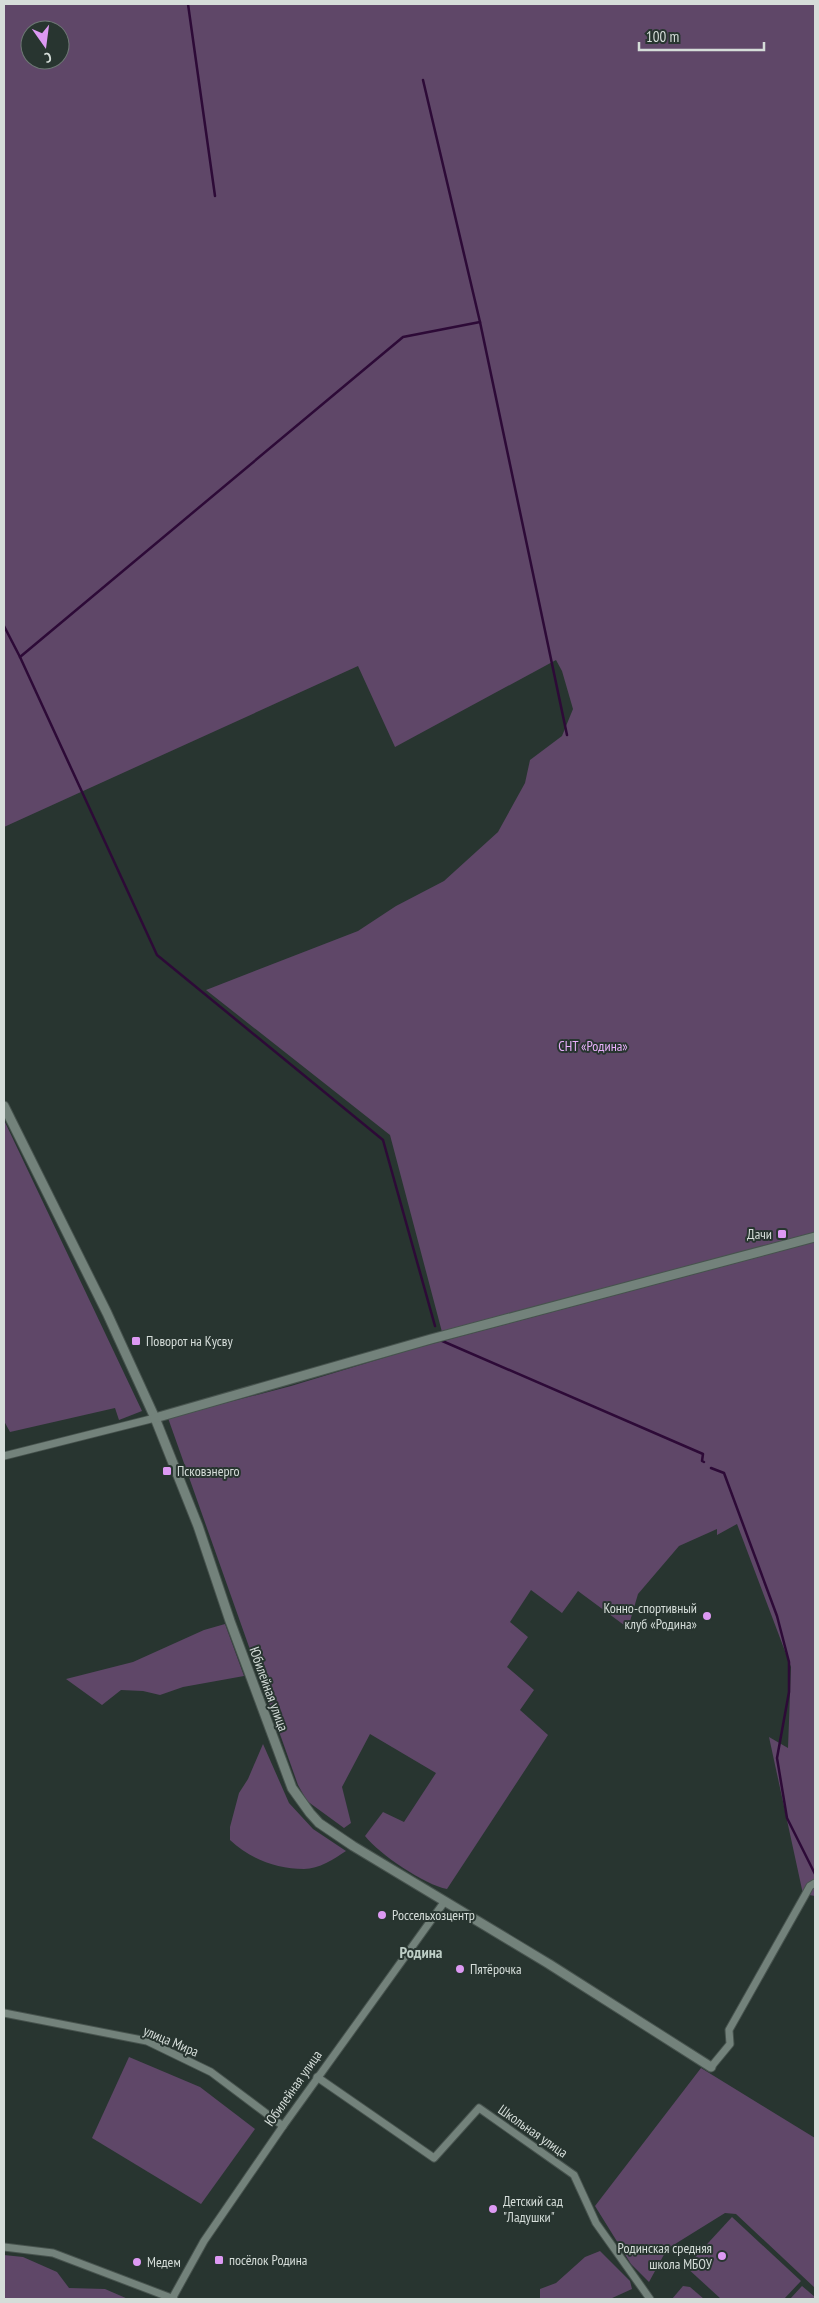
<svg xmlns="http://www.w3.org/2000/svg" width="819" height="2303" viewBox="0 0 819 2303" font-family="'PT Sans Narrow',sans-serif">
<rect width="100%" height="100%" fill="#283530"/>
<!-- green -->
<g fill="#5f4768" fill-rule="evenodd">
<path d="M4 4H815V1232L442 1332 390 1135 206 990 358 931 396 906 444 881 498 832 525 783 530 760 562 736 573 709 562 671 556 660 395 747 358 666 4 827ZM30 30H60V60H30Z"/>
<path d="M4 1120 142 1411 119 1420 115 1408 10 1432 4 1421Z"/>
<path d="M815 1242V1896L803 1894 769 1737 788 1748 791 1667 737 1524 717 1535V1529L679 1546 638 1594 628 1628 578 1591 562 1613 531 1590 510 1622 528 1637 507 1667 534 1690 520 1710 548 1735 447 1889C425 1885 379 1854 365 1836L383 1812 404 1822 436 1773 370 1734 342 1787 351 1823 344 1828 307 1801 298 1785 168 1418 291 1386 413 1349Z"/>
<path d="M225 1624 244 1676 183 1687 160 1695 143 1691 121 1690 102 1705 66 1679 133 1662 204 1630Z"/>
<path d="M263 1744 289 1803 313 1829 346 1851C334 1859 319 1869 304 1869 277 1869 250 1859 230 1840V1827L239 1793 248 1779Z"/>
<path d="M129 2057 200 2087 255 2129 201 2204 92 2138Z"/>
<path d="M701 2068 815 2138V2288L736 2214 725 2213 667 2249 649 2282 631 2264 595 2206Z"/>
<path d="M732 2217 801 2281 784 2299H721L686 2267Z"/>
<path d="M600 2251 630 2281 632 2289 610 2299H540V2289L556 2283 585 2257Z"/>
<path d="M4 2255 23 2257 57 2272 69 2288 105 2289 128 2299H4Z"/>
<path d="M683 2286 690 2287 704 2299H672Z"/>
<path d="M802 2286 815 2297V2299H790Z"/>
</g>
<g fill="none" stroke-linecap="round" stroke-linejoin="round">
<!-- stream -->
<g stroke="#2d0a37" stroke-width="2.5">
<path d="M188 4 215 196"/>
<path d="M423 80 480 322"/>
<path d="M4 626 20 657 157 955 383 1140 435 1326"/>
<path d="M20 657 403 337 480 322 567 735"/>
<path d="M440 1340 703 1454 702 1461 704 1462"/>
<path d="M711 1468 724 1473 777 1616 789 1662V1692L777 1758 787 1818 815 1874"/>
</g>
<defs>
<g id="minor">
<path d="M4 1456 155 1418"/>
<path d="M4 2013 147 2041 211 2072 283 2126"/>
<path d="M711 2067 730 2044 729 2030 804 1897 810 1886 815 1883"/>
<path d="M317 2077 434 2158 479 2108 574 2175 596 2223 650 2299"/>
<path d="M4 2247 53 2253 174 2299"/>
<path d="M173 2297 204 2241 283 2126 445 1901"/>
</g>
<g id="tertiary">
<path d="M4 1106 107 1313 155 1418 198 1526 230 1621 292 1788 310 1813 319 1823 353 1846 549 1964 711 2067"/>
<path d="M155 1418 431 1339 815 1237"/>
</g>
</defs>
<!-- minor casing -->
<use href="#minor" stroke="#47534e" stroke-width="9"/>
<!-- tertiary casing -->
<use href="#tertiary" stroke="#47534e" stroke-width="11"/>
<!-- minor -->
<use href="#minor" stroke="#73827b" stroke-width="7"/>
<!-- tertiary -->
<use href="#tertiary" stroke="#73827b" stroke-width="9"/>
</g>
<!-- markers -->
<g fill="#dd99f3" stroke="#283530" stroke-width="2">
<rect x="777" y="1229" width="10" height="10" rx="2.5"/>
<rect x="131" y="1336" width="10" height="10" rx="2.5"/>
<rect x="162" y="1466" width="10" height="10" rx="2.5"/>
<circle cx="707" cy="1616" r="5"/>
<circle cx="382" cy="1915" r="5"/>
<circle cx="460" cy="1969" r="5"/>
<circle cx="493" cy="2209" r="5"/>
<circle cx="722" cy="2256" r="5"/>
<rect x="214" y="2255" width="10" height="10" rx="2.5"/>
<circle cx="137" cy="2262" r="5"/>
</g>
<g text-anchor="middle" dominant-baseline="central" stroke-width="4" stroke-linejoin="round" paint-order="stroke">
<!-- park labels -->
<g font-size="14" fill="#e9b1fc" stroke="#283530">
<text x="593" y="1046">СНТ «Родина»</text>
</g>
<!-- poi labels -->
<g font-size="14" fill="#d5ddd9" stroke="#283530" text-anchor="start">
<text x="772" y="1234" text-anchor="end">Дачи</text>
<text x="146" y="1341">Поворот на Кусву</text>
<text x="177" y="1471">Псковэнерго</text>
<text x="697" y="1608" text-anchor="end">Конно-спортивный<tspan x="697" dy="16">клуб «Родина»</tspan></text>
<text x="392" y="1915">Россельхозцентр</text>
<text x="470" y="1969">Пятёрочка</text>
<text x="503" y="2201">Детский сад<tspan x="503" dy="16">"Ладушки"</tspan></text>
<text x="712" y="2248" text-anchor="end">Родинская средняя<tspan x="712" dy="16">школа МБОУ</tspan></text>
<text x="229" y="2260">посёлок Родина</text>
<text x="147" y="2262">Медем</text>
</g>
<!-- street labels -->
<g font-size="14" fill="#d5ddd9" stroke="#283530">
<text transform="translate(269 1689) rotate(70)">Юбилейная улица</text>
<text transform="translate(171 2041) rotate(23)">улица Мира</text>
<text transform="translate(293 2088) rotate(-55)">Юбилейная улица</text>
<text transform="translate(533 2131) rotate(35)">Школьная улица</text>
</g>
<!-- quarter labels -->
<g font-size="16" font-weight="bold" fill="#becec6" stroke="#283530">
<text x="421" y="1952">Родина</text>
</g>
</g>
<!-- border -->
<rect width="819" height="2303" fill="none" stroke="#d5ddd9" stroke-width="10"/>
<!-- north arrow -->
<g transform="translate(45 45) rotate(166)"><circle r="24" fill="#283530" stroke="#6d7874"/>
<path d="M0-4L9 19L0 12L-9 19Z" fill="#dd99f3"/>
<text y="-8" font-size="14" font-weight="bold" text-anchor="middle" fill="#d5ddd9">С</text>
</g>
<!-- scale -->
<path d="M639 42v8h125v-8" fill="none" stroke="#d5ddd9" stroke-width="2.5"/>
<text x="646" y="42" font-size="15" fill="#d5ddd9" stroke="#283530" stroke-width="4" paint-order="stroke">100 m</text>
</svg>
